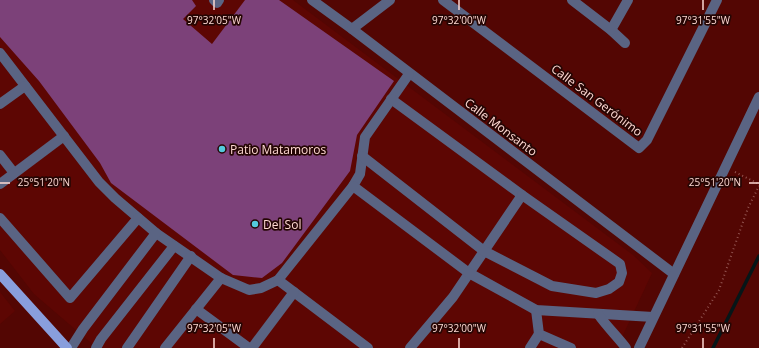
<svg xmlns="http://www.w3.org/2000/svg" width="759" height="348" viewBox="0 0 759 348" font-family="'Open Sans',sans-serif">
<rect width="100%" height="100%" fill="#530603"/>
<!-- built -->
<g fill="#5d0603">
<path d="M0 0H293L633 255 652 273 617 348H97L34 294 0 250Z"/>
<path d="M0 292 15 311 0 324Z"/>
</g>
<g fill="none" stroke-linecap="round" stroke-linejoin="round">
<!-- stream -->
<path stroke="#061618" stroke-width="3.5" d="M713 348 759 256"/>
</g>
<!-- building -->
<path fill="#7c4179" d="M0 0H192L196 6 183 19 212 44 245 0H279L394 81 357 135 350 171 282 263 262 278 233 275 111 183 100 163 39 81 0 37Z"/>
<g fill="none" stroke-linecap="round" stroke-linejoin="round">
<!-- path -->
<g stroke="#925450" stroke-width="2" stroke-dasharray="1 3" stroke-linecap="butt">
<path d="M735 172 759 184"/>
<path d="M682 348 719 290 748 208 759 186"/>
</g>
<!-- minor -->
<g stroke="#5a6483" stroke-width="10">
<path d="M214 0 217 3 219 0"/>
<path d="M312 0 352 29 674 274"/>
<path d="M443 0 639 148 647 140 717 0"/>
<path d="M572 0 611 30 625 43"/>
<path d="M352 29 390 0"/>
<path d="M611 30 628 0"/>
<path d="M0 53 99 182 115 198 156 233 221 278 249 290 261 288 278 280 353 186 360 174 365 137 409 74"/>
<path d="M391 99 522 195 453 297 410 348"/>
<path d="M0 104 25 86"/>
<path d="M0 155 14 173"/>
<path d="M362 156 484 251 552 286 596 293 609 289 619 282 622 273 620 264 522 195"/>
<path d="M0 184 64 136"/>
<path d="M353 186 469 273 536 310 653 317"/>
<path d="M0 218 70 298 138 218"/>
<path d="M278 280 368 348"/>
<path d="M196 309 249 348"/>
<path d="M536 310 539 334 571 348"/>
<path d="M598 314C607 327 617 336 626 348"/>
<path d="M71 348 83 329 156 233"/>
<path d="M96 348 101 339 174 246"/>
<path d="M127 348 191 256"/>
<path d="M165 348 221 278"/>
<path d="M252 348 294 292"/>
<path d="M530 348 539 334"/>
<path d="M639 348 759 97"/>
</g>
<!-- major -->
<path stroke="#899edc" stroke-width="10" d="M0 274 67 348"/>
</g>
<!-- ticks -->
<path fill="none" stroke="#fed8d2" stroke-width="1.5" d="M214 0V10M459 0V10M703 0V10M0 183H10M749 183H759M214 338V348M459 338V348M703 338V348"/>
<!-- markers -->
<g fill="#54cadd" stroke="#250604" stroke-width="1.5">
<circle cx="222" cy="149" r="4"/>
<circle cx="255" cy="224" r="4"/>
</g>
<g text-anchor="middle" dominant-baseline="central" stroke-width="3.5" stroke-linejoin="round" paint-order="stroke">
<!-- street labels -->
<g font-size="12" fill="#fed8d2" stroke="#250604">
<text transform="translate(597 100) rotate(37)">Calle San Gerónimo</text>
<text transform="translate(501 127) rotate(37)">Calle Monsanto</text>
</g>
<!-- poi labels -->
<g font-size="12" fill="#fed8d2" stroke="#250604" text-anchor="start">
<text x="230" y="149">Patio Matamoros</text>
<text x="263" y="224">Del Sol</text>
</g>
</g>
<g font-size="10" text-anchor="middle" fill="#fed8d2" stroke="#250604" stroke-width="3.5" stroke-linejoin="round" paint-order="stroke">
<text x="214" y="24">97°32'05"W</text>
<text x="459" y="24">97°32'00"W</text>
<text x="703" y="24">97°31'55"W</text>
<text x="44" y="186">25°51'20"N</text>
<text x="715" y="186">25°51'20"N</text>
<text x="214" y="332">97°32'05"W</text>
<text x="459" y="332">97°32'00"W</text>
<text x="703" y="332">97°31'55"W</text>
</g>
</svg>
